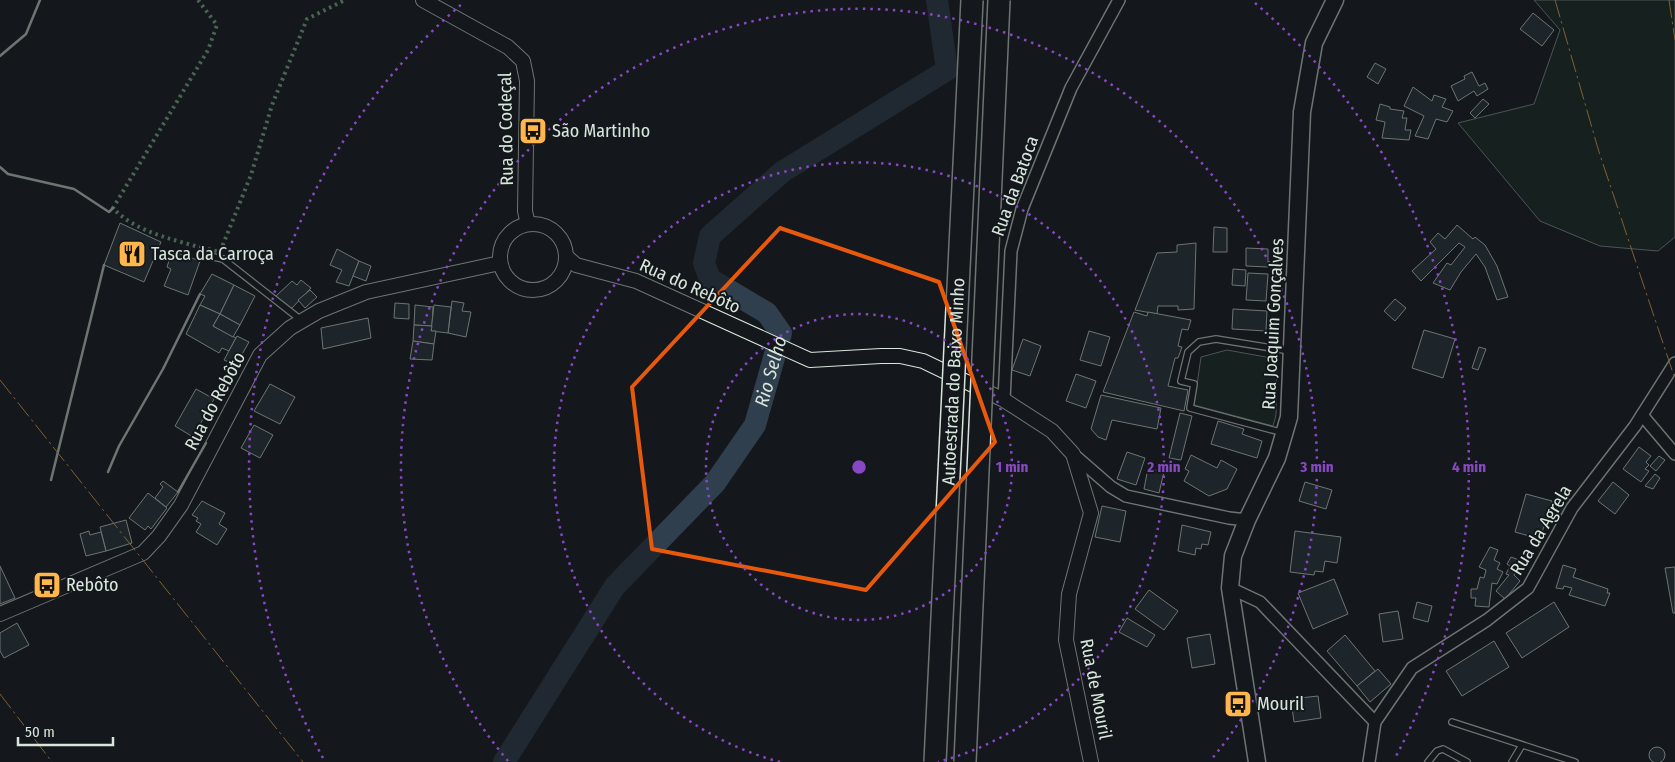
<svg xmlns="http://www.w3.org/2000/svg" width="1675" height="762" viewBox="0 0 1675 762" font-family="'Fira Sans Condensed',sans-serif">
<rect width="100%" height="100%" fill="#14181c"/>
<!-- green -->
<g fill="#1a2d24" stroke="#939e99">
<path d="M1534 0H1675V237L1658 251 1600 246 1540 221 1458 123 1534 104 1560 30Z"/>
<path d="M1227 350 1277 359 1276 415 1273 426 1194 405 1201 357Z"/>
</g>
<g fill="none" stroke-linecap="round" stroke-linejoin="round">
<!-- river -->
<path stroke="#2f3f4d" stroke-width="22" id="s1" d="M504 762 615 586 715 483 755 425 781 333 767 313 710 279 704 263 710 236 782 172 947 70 937 0"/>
</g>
<!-- building -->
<g fill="#2c363c" stroke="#d8e6dc">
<path d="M1533 13 1554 30 1542 46 1520 29Z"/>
<path d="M1375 63 1386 69 1378 84 1367 77Z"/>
<path d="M1472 72 1479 86 1485 83 1488 89 1477 96 1474 91 1458 101 1451 86 1465 79 1464 76Z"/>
<path d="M1413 87 1432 101 1434 95 1446 99 1442 107 1453 111 1447 122 1436 119 1428 139 1415 136 1424 116 1404 106Z"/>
<path d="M1483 99 1489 104 1475 118 1470 113Z"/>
<path d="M1380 104 1390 107V109L1404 111 1402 118H1407L1405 130H1411L1409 140 1382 138 1385 122 1376 120Z"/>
<path d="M120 223 161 242 144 282 104 265Z"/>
<path d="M1457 225 1473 239 1475 237 1485 245 1497 266 1508 297 1497 300 1485 267 1476 254 1461 272 1450 290 1433 283 1447 263 1451 265 1465 247 1459 243 1421 281 1412 271 1436 249 1430 242 1438 233 1445 239Z"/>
<path d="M1214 227 1227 228V252H1213Z"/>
<path d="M1196 243 1194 309 1178 310V306H1158L1157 314 1135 310 1157 253 1177 252V245Z"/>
<path d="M1246 248 1268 249V267L1246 266Z"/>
<path d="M337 249 359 261 349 286 336 282 342 270 330 265Z"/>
<path d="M172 251 200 261 188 295 164 286 171 269 167 267Z"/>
<path d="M359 261 371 266 366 281 353 276Z"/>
<path d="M1233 269 1246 270 1245 286 1232 285Z"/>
<path d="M1248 273 1268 274 1266 301 1246 300Z"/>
<path d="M212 274 234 285 220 314 200 305 205 296 200 294Z"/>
<path d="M301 280 311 288 291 309 275 297 292 281 297 285Z"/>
<path d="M234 285 255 296 240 325 220 314Z"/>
<path d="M310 290 317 297 305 308 298 300Z"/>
<path d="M1395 299 1406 308 1395 321 1384 311Z"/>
<path d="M452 301 464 303 462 311 471 312 466 337 448 333Z"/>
<path d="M395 303 409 304V319L394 318Z"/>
<path d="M200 305 220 314 213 326 236 338 229 351 222 348 219 353 186 334Z"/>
<path d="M415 305 433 307 432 326 414 325Z"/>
<path d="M434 305 451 307 448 333 431 331Z"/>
<path d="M1233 309 1267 311 1266 331 1232 329Z"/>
<path d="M1134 312 1147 316 1148 312 1191 320 1188 330 1182 329 1178 346 1182 347 1178 358H1175L1168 386 1188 390 1184 411 1103 392Z"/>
<path d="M220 314 240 325 233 337 213 326Z"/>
<path d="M368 318 371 338 323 349 321 328Z"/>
<path d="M414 325 432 326 431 331H436L434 344 413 341Z"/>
<path d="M1424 330 1455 339 1443 378 1412 368Z"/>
<path d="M1089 331 1110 337 1101 366 1080 360Z"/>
<path d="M237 336 249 342 236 365 224 360Z"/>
<path d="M1023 339 1041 346 1030 376 1012 370Z"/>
<path d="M413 341 434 344 432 360 410 359Z"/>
<path d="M1479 347 1486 349 1478 370 1472 368Z"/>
<path d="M1076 374 1096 381 1086 408 1066 401Z"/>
<path d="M270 384 295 397 280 424 254 411Z"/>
<path d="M196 389 214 399 193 437 175 426Z"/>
<path d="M1101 395 1161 408 1157 429 1112 420 1106 440 1098 437 1091 429Z"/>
<path d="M1180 413 1192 416 1181 460 1169 458Z"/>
<path d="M1218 421 1244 429 1242 434 1262 441 1257 458 1211 444Z"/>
<path d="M254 425 273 435 260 458 241 448Z"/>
<path d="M1639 447 1651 456 1646 462 1649 465 1645 469 1649 471 1641 482 1623 469Z"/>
<path d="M1127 452 1145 458 1136 485 1117 479Z"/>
<path d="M1191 455 1217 468 1221 460 1237 469 1227 489 1209 496 1184 481 1189 471 1185 469Z"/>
<path d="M1659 456 1665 460 1656 471 1650 466Z"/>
<path d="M1148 468 1164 472 1159 493 1144 489Z"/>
<path d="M1655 474 1660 478 1653 489 1645 486Z"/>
<path d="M163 481 178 492 166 507 155 498 163 487 160 484Z"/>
<path d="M1305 482 1332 490 1326 509 1299 501Z"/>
<path d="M1613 482 1629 495 1615 514 1598 501Z"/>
<path d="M148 493 167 508 151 529 148 526 145 530 129 518Z"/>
<path d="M1526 494 1552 501 1540 539 1515 532Z"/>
<path d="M1559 494 1570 500 1562 514 1551 507Z"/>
<path d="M202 501 225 513 219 524 227 529 217 545 196 532 201 524 196 521 198 518 192 515Z"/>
<path d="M1102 506 1126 511 1120 542 1095 537Z"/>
<path d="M126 520 132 543 106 551 100 527Z"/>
<path d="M1182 525 1211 532 1208 545 1202 544 1201 549 1196 548 1195 555 1178 551Z"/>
<path d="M89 531 90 535 101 532 106 551 86 556 80 534Z"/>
<path d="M1295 531 1341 537 1337 563 1325 561 1323 572 1315 571 1314 575 1290 572Z"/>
<path d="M1490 547 1498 550 1494 560 1500 563 1497 569 1503 572 1497 584 1492 583 1489 607 1475 606 1476 598H1471V589H1477L1480 577 1484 578 1486 570 1479 567Z"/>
<path d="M1511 557 1519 560 1514 575 1520 581 1505 599 1496 591 1509 575 1506 574 1510 566 1507 564Z"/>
<path d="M1563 565 1576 569 1573 577 1608 589 1607 593H1610L1605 606 1569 595 1572 588 1564 586 1563 589 1556 588Z"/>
<path d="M0 566 15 598 0 604Z"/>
<path d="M1675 567V613H1673L1665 568Z"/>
<path d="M1334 579 1348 614 1313 629 1298 593Z"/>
<path d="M1149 590 1178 611 1164 630 1135 609Z"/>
<path d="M1417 602 1432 606 1428 622 1413 618Z"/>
<path d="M1554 602 1569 627 1522 658 1506 633Z"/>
<path d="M1398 611 1403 639 1383 642 1379 614Z"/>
<path d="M1127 618 1155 635 1147 647 1119 632Z"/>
<path d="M17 623 29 645 4 658 0 651V633Z"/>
<path d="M1210 634 1215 664 1192 668 1187 638Z"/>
<path d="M1345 635 1375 671 1357 686 1327 651Z"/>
<path d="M1494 641 1509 667 1462 696 1446 671Z"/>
<path d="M1378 669 1391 684 1370 702 1357 686Z"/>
<path d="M1318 696 1321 718 1294 722 1291 699Z"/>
<circle cx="1657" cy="755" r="8"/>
</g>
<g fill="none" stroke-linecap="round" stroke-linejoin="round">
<defs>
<g id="service">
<path d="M209 256 223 259 301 320"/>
<path d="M1284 433 1190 408 1194 384 1181 381 1188 352 1199 342 1216 339 1290 351"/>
<path d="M1452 722 1575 762"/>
<path d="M1428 762 1437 751 1443 749 1467 762"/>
<path d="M1512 762 1522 745"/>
</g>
<g id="minor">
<path d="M1004 400 1011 251 1022 209 1071 88 1119 0"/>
<path d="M1642 415 1675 454"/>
<path d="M1073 454 1111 487 1126 496 1229 518 1247 520"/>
<path d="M1230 588 1260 602 1375 722"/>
<path d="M1369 762 1375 722 1412 668 1487 620 1528 588 1572 508 1635 426 1675 363"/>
</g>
<g id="tertiary">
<path d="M423 0 508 47 523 61 527 81 525 211 528 224"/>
<circle cx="533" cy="257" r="33"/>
<path d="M567 257 576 265 636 281 810 360 881 356H900L923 361 1004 400 1052 431 1073 454 1091 513 1069 594 1066 640 1091 762"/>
<path d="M0 614 143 553 159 536 181 505 260 355 290 328 319 311 366 292 500 263"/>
</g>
<path id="secondary" d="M1257 762 1230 588 1233 556 1247 520 1277 458 1289 417 1302 112 1314 43 1335 0"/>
</defs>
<!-- service casing -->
<use href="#service" stroke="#d8e6dc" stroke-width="8"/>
<!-- minor casing -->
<use href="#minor" stroke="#d8e6dc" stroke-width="14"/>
<!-- tertiary casing -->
<use href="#tertiary" stroke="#d8e6dc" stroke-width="16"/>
<!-- secondary casing -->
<use href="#secondary" stroke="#d8e6dc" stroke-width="19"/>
<!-- service -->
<use href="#service" stroke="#14181c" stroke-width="5.5"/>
<!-- minor -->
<use href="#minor" stroke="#14181c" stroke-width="11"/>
<!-- tertiary -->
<use href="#tertiary" stroke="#14181c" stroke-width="14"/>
<!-- secondary -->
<use href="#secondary" stroke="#14181c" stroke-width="16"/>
<defs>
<g id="motorway-bridge">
<path id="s2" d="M935 762 972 0"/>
<path d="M965 762 999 0"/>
</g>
</defs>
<!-- motorway-bridge casing -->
<use href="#motorway-bridge" stroke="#d8e6dc" stroke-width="24" stroke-linecap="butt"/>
<!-- motorway-bridge -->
<use href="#motorway-bridge" stroke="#14181c" stroke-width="21"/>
<!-- hedge -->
<g stroke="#8ac095" stroke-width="4" stroke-dasharray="2.5 4" stroke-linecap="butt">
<path d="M198 0 217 25 208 50 113 208C135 232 172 239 202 248"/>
<path d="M208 249 220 252 251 175 272 105 307 19 345 0"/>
</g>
<!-- wall -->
<g stroke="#d8e6dc" stroke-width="2.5">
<path d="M0 56 26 34 40 0"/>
<path d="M0 167 8 174 74 189 109 212 113 208"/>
<path d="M108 472 119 446 163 369 200 294"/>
<path d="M51 480 104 265"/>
<path d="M178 492 206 443"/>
</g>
<!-- power -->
<g stroke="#ffb74d" stroke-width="1" stroke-dasharray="18 4 2.5 4" stroke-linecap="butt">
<path d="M1555 0 1599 152 1675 379"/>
<path d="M1669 0 1675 40"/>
<path d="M0 380 303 762"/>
<path d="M0 694 52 762"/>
</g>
</g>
<!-- marked area -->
<path d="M0 0H1675V762H0ZM780 228 939 282 995 442 866 590 652 549 632 387Z" fill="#14181c" fill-opacity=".55" fill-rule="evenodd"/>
<path fill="none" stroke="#e8590c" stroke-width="4" stroke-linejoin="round" d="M780 228 939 282 995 442 866 590 652 549 632 387Z"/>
<!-- distance rings -->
<g fill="none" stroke="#8948c3" stroke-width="2.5" stroke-dasharray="2.5 5">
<circle cx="859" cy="467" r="153"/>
<path d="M780 762A305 305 0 1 1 938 762"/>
<path d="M508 761A458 458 0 1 1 1210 761"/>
<path d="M323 758A610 610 0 0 1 463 3M1255 3A610 610 0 0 1 1395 758"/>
</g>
<!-- icons -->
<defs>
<symbol id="bus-square" viewBox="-11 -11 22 22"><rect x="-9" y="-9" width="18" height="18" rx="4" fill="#ffb74d" stroke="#14181c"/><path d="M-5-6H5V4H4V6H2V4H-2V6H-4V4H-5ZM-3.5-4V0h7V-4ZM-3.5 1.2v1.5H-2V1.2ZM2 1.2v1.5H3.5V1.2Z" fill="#111"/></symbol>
<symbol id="restaurant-square" viewBox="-11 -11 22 22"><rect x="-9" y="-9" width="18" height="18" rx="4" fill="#ffb74d" stroke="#14181c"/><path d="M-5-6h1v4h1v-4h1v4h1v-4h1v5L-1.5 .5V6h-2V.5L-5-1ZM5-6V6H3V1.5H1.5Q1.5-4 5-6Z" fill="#111"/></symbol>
</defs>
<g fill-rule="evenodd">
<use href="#bus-square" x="517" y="115" width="32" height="32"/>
<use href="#restaurant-square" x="116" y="238" width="32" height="32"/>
<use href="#bus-square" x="31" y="569" width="32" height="32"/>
<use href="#bus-square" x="1222" y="688" width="32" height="32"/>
</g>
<g text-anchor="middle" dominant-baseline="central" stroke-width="4" stroke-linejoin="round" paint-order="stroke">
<!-- street labels -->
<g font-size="18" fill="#d8e6dc" stroke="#14181c">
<text transform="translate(506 129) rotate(-91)">Rua do Codeçal</text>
<text transform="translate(1015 186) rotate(-70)">Rua da Batoca</text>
<text transform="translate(690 286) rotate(24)">Rua do Rebôto</text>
<text transform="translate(1273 324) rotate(-87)">Rua Joaquim Gonçalves</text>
<text stroke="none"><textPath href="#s2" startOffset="381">Autoestrada do Baixo Minho</textPath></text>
<text transform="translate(215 401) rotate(-62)">Rua do Rebôto</text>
<text transform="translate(1541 530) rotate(-59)">Rua da Agrela</text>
<text transform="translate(1096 689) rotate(79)">Rua de Mouril</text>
</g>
<!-- poi labels -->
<g font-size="18" fill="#d8e6dc" stroke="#14181c" text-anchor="start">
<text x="552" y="131">São Martinho</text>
<text x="151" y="254">Tasca da Carroça</text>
<text x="66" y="585">Rebôto</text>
<text x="1257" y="704">Mouril</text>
</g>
<!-- water labels -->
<g font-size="19" font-style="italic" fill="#d8e6dc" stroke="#14181c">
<text stroke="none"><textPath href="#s1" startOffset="478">Rio Selho</textPath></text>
</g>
</g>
<circle cx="859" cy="467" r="8" fill="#8948c3" stroke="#14181c" stroke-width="2.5"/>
<g font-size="15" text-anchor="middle" font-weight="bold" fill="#8948c3" stroke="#14181c" stroke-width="4" stroke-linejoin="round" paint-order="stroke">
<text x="1012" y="472">1 min</text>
<text x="1164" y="472">2 min</text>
<text x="1317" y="472">3 min</text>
<text x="1469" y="472">4 min</text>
</g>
<!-- scale -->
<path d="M18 737v8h95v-8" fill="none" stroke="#d8e6dc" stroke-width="2.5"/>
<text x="25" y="737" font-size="15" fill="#d8e6dc" stroke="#14181c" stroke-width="4" paint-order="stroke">50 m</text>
</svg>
